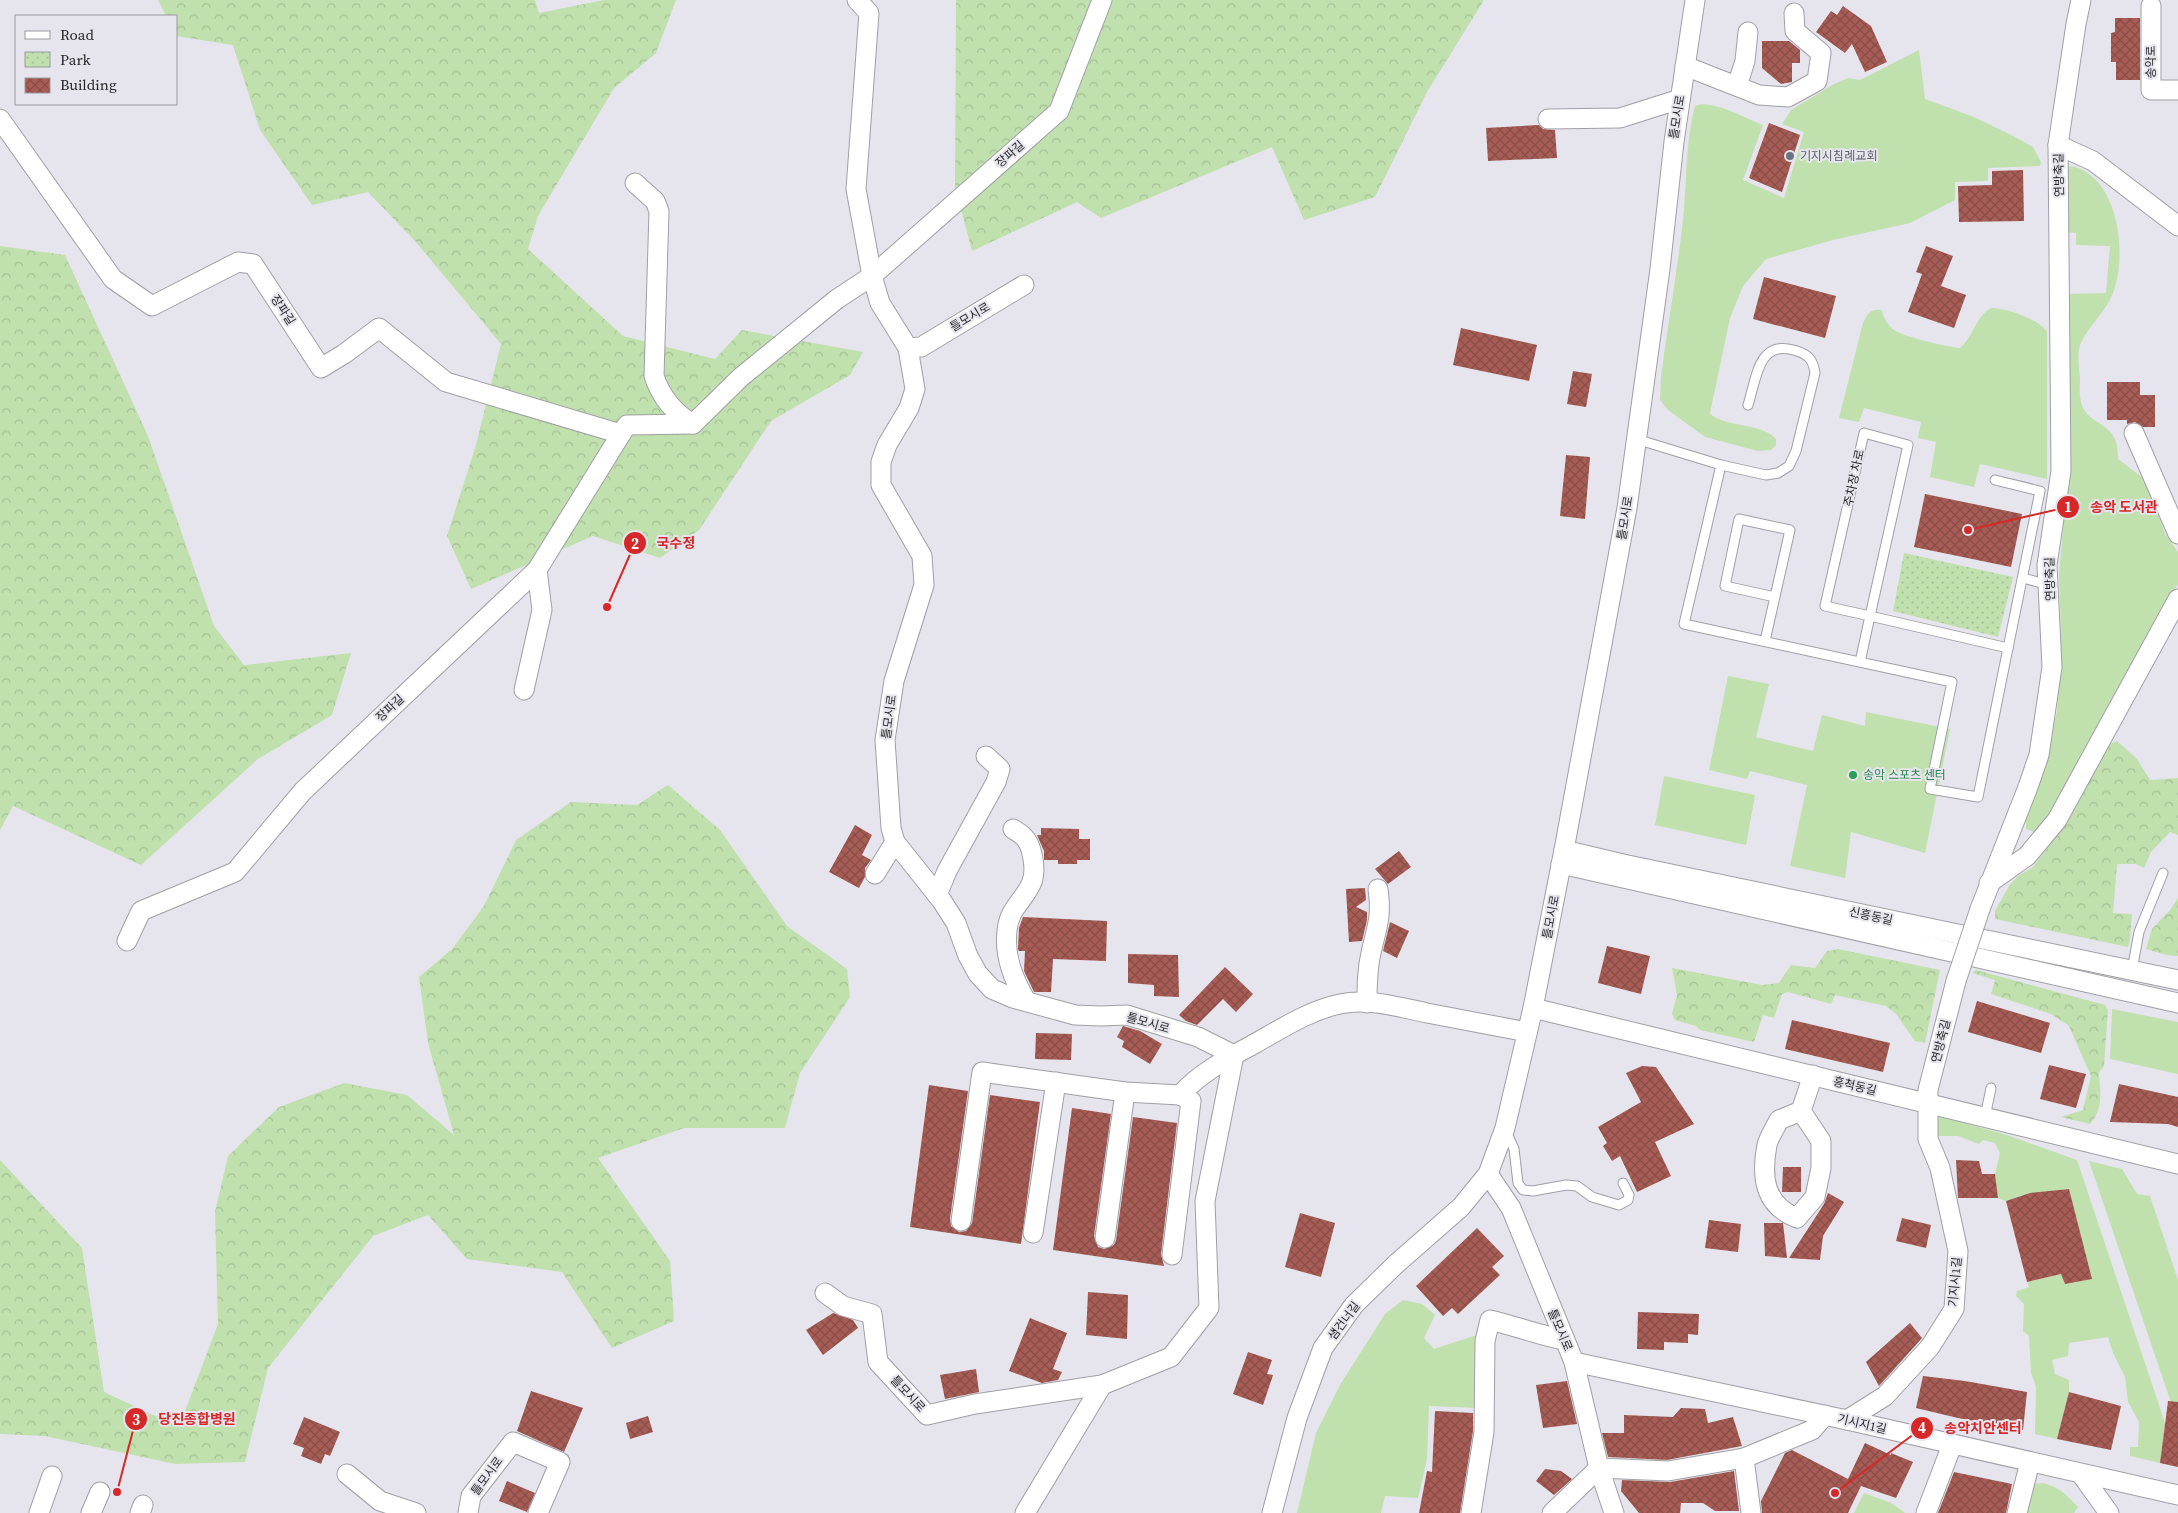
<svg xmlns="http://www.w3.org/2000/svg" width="2178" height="1513" viewBox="0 0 2178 1513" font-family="'Source Serif 4','Noto Sans KR',serif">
<defs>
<pattern id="forest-crowns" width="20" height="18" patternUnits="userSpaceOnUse" patternTransform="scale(1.25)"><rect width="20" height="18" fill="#c0e0ae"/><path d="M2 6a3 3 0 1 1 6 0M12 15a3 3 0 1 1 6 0" fill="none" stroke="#a5c096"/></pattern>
<pattern id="park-dots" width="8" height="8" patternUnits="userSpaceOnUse" patternTransform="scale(1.25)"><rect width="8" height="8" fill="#c0e0ae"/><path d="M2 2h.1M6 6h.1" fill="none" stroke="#a5c096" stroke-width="1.8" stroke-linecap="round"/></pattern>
<pattern id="building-cross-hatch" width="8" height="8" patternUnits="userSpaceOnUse" patternTransform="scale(1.25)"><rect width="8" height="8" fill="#a75d55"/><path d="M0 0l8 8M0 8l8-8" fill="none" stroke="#884d46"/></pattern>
</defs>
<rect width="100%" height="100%" fill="#e6e5ed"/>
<!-- green -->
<g fill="#c0e0ae">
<path d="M1919 50 1925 99 1974 117 2013 136 2033 147 2041 162 2040 166 1988 168V181L1955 182V200L1910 223 1833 240 1766 259 1743 286 1730 318 1710 413C1720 427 1761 422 1776 439V445L1771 450 1758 451 1705 437 1668 410 1660 400 1661 376C1668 324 1677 272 1683 220 1687 182 1685 144 1695 106 1710 98 1747 119 1763 125L1743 180 1784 198 1804 132 1782 124 1791 110 1834 84 1848 78 1860 80Z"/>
<path d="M2063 167C2068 167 2074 166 2078 168 2120 184 2127 257 2113 293 2106 312 2087 327 2080 345 2077 355 2079 368 2080 379 2080 386 2079 395 2081 402 2087 428 2120 419 2118 459L2147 481 2165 534 2178 552V584L2045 825 2035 832 2026 829V818L2045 762 2057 711 2061 632 2059 575 2064 518 2071 462 2065 294 2106 293 2110 246 2076 245V233L2064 232Z"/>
<path d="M1991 308C2006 308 2039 319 2047 332V479L1980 464 1974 487 1930 477 1936 442 1918 438 1921 422 1864 408 1859 422 1839 418 1863 323C1868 313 1870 309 1882 310 1883 318 1888 325 1894 330 1904 337 1947 347 1960 348 1974 336 1975 317 1991 308Z"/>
<path d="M1728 676 1769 684 1756 737 1813 751 1822 715 1865 726 1866 712 1950 729 1925 853 1851 832 1845 878 1790 866 1807 785 1750 771 1747 779 1709 770Z"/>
<path d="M1664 776 1755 795 1746 845 1655 825Z"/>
<path d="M2112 1009 2178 1022V1074L2110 1059Z"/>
<path d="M1939 1116 2007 1135 2077 1160 2165 1423 2160 1463 2130 1456V1447H2138L2139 1422 2128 1402 2125 1377 2113 1353 2108 1337 2069 1343 2068 1356 2052 1360 2055 1374 2069 1380V1392L2057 1439 2035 1434 2036 1387 2031 1373 2029 1336 2023 1331 2024 1304 2016 1296 2017 1291 2029 1287 2027 1282 2061 1274 2065 1284 2091 1279 2069 1189 2049 1191 2053 1208 2034 1211 2030 1193 2006 1201 1998 1198 1995 1174 2000 1153 1995 1143 1983 1140 1979 1144 1958 1136H1933Z"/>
<path d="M2089 1161 2122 1169 2137 1194 2150 1196 2178 1280V1423Z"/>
<path d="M1403 1300 1422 1304 1435 1315 1424 1338 1434 1349 1480 1334 1478 1408 1429 1406 1427 1459 1418 1498 1385 1496 1381 1513H1297L1316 1433 1340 1385 1385 1314Z"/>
<path d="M2043 1483C2059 1487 2067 1495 2078 1507L2074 1513H2021L2029 1485Z"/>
<path d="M1864 1493 1891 1503 1905 1513H1854Z"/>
</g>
<!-- forest -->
<g fill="url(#forest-crowns)">
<path d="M158 0H535L539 13 604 0H676L656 53 614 88 538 216 528 249 623 336 715 359 742 330 863 352 850 375 771 421 699 530 660 558 593 536 471 589 447 536 476 445 501 344 415 241 368 192 312 205 260 130 233 45 176 36V16H166Z"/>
<path d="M956 0H1484L1427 92 1375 197 1304 220 1272 147 1101 218 1077 202 972 251 955 187Z"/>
<path d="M0 246 65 255 148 436 214 626 244 665 351 653 332 715 258 759 141 865 13 806 0 830Z"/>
<path d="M2117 741 2137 759 2150 780 2178 778V835L2170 832 2151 852 2144 868 2136 864H2117L2113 913 2132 914 2130 939 2128 947 1995 919V911L2009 886 2018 876 2032 868 2067 823 2108 745Z"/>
<path d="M668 785 720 830 787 926 847 969 850 997 800 1073 785 1128H684L598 1158 670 1261 674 1321 612 1348 562 1272 467 1259 428 1215 373 1236 268 1368 245 1462 175 1464 45 1436 0 1434V1160L82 1248 104 1392 179 1427 218 1324 215 1212 228 1156 279 1107 344 1083 407 1095 454 1135 428 1043 419 977 452 949 484 906 516 840 571 802 637 805Z"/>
<path d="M2178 898V956L2166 955 2146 949 2152 929 2171 909Z"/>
<path d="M1838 949 1940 970 1925 1043 1915 1041 1896 1014 1886 1006 1835 995 1831 1004 1788 992 1782 994 1774 1018 1763 1015 1754 1042 1700 1030 1696 1026 1675 1020 1672 1014 1677 995 1672 968 1762 985 1779 983 1791 965 1815 968 1827 951Z"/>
<path d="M1976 970 2105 1005 2108 1010 2104 1066 2099 1072C2100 1092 2104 1108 2090 1124L2061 1117 2083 1110 2091 1076 2069 1026 2051 1014 1991 994 1995 980 1972 973Z"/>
</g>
<!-- park -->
<path fill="url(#park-dots)" d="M1904 553 2013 577 1998 637 1893 611Z"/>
<!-- building -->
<g fill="url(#building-cross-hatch)">
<path d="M1843 6 1871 26 1887 62 1865 72 1852 44 1845 53 1816 32 1831 11 1837 15Z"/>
<path d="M2115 18H2140V80H2116V62H2111V33L2115 32Z"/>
<path d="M1762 41H1789L1800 50V63H1792V82L1781 84 1762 68Z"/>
<path d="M1769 123 1800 135 1782 192 1749 178Z"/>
<path d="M1539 125 1543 129 1555 130 1557 158 1488 161 1486 128Z"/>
<path d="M2023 170 2024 221 1959 222 1958 186 1992 185V171Z"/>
<path d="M1926 246 1953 256 1941 286 1966 295 1954 328 1908 312 1922 274 1916 272Z"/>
<path d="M1764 277 1836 296 1825 338 1753 319Z"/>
<path d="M1461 328 1537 345 1529 381 1453 365Z"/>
<path d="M1573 371 1592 374 1586 407 1567 404Z"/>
<path d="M2107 382H2140V395H2155V427H2143L2135 422 2127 424V420H2107Z"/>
<path d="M1566 455 1590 457 1585 519 1560 516Z"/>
<path d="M1925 494 2022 514 2011 567 1914 547Z"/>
<path d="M855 825 872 835 862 855 871 860 865 868V877L859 888 829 872Z"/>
<path d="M1041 828 1079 829V839H1090V860H1077V864H1058V860H1044V851L1037 835H1041Z"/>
<path d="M1399 851 1411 867 1388 884 1375 869Z"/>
<path d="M1365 888 1366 900 1356 907 1367 912V920L1362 941 1349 942 1346 889Z"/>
<path d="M1023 917 1107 921 1106 961 1053 959 1051 992H1034L1024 971 1025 951H1019L1018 949 1019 928Z"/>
<path d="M1390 922 1409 931 1397 958 1383 951Z"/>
<path d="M1607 946 1650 956 1641 994 1598 983Z"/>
<path d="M1128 954 1178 955 1179 997 1154 996V985L1128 983Z"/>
<path d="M1225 967 1253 994 1236 1012 1223 999 1197 1025 1186 1021 1179 1015Z"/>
<path d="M1977 1001 2050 1023 2041 1053 1968 1032Z"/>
<path d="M1792 1020 1890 1043 1883 1072 1785 1049Z"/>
<path d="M1123 1026 1140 1031 1162 1044 1150 1064 1122 1047 1124 1041 1117 1037Z"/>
<path d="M1036 1033 1072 1034 1071 1060 1035 1059Z"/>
<path d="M2049 1065 2086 1074 2076 1108 2040 1099Z"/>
<path d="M1642 1066 1656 1067 1694 1124 1655 1142 1671 1176 1637 1192 1620 1156 1612 1161 1603 1146 1607 1143 1598 1127 1641 1102 1626 1073Z"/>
<path d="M2119 1084 2178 1097V1127L2168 1124 2110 1122Z"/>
<path d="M929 1085 968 1091 950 1219 951 1226 959 1232 966 1231 972 1223 990 1095 1040 1102 1021 1244 910 1227Z"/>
<path d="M1072 1108 1111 1114 1094 1236 1098 1247 1104 1249 1114 1245 1116 1240 1133 1117 1177 1123 1161 1254 1164 1266 1053 1250Z"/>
<path d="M1956 1160 1979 1161 1982 1174H1995L1998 1198H1958Z"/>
<path d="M1783 1167H1801V1192H1782Z"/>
<path d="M2069 1189 2092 1279 2065 1284 2061 1274 2027 1282 2006 1201 2030 1193Z"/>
<path d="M1828 1193 1844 1202 1823 1236 1820 1260 1789 1258 1824 1204Z"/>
<path d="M1300 1213 1335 1223 1321 1277 1285 1267Z"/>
<path d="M1902 1218 1931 1225 1926 1248 1896 1241Z"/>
<path d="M1709 1220 1741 1224 1738 1252 1705 1248Z"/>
<path d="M1764 1223H1783L1787 1258 1765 1256Z"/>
<path d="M1477 1228 1504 1256 1492 1267 1500 1275 1458 1314 1452 1308 1443 1316 1416 1286Z"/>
<path d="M1088 1292 1128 1295 1127 1339 1086 1335Z"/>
<path d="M1638 1312 1699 1314 1698 1335 1688 1334V1343L1664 1342V1350L1637 1349Z"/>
<path d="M833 1313 853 1320 858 1328 823 1355 806 1330Z"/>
<path d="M1030 1318 1067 1333 1053 1369 1062 1372 1058 1380 1042 1383 1009 1371Z"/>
<path d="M1910 1323 1922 1338 1879 1386 1866 1362Z"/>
<path d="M1248 1352 1272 1360 1267 1374 1273 1375 1263 1405 1233 1394Z"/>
<path d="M976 1369 979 1392 945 1399 940 1375Z"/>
<path d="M1923 1376 1965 1381 2027 1392 2023 1430 1958 1418 1916 1408Z"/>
<path d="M1567 1381 1577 1424 1543 1428 1536 1385Z"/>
<path d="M531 1391 583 1408 564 1452 517 1431Z"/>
<path d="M2069 1392 2121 1406 2111 1450 2057 1439Z"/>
<path d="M2168 1401 2178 1402V1467L2160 1463Z"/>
<path d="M1681 1408 1705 1409 1708 1423 1733 1417 1742 1446 1667 1460 1608 1457 1602 1433H1624V1415L1673 1417Z"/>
<path d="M1435 1411 1473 1413V1431L1460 1513H1419L1427 1471 1432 1472Z"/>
<path d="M648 1416 653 1432 630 1439 626 1423Z"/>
<path d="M304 1417 340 1432 330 1456 325 1454 321 1464 301 1456 304 1448 293 1444Z"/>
<path d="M1865 1443 1891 1455V1453L1913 1462 1896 1498 1861 1486 1848 1513H1762L1761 1501 1785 1453 1792 1450 1848 1479Z"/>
<path d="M1545 1469 1561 1471 1572 1479 1554 1495 1536 1481Z"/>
<path d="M1734 1471 1739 1511H1715L1703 1503H1681L1680 1513H1639L1621 1491 1622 1480 1670 1482Z"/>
<path d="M1954 1472 2012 1484 2006 1513H1938Z"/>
<path d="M507 1481 535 1493 527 1512 499 1501Z"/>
</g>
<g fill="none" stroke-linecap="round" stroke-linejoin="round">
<defs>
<g id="service">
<path d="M1636 439 1721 465 1684 624 1952 682 1930 789 1978 797 2008 648 1870 616 1908 445 1864 433 1825 606 1870 616 1860 662"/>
<path d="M1721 465 1766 475 1778 473 1789 466 1796 451 1815 373C1813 360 1809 355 1797 351 1758 338 1757 377 1748 405"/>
<path d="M1995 480 2040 491 2008 648"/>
<path d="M2023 578 2049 585"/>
<path d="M1765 641 1790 530 1739 519 1725 586 1775 597"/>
<path d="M2132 970 2139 932 2163 873"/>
<path d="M1985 1117 1991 1088"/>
<path d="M1506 1131 1514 1149 1518 1183 1523 1190 1533 1191 1566 1185 1577 1186 1592 1197 1619 1205 1628 1200 1629 1195 1623 1183"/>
</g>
<g id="minor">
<path d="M857 0 869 13 856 189 872 276 880 303 908 348 915 389 909 408 887 445 881 462V485L922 556 924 585 894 681 885 740 891 828 895 842 942 901 956 923 968 956 978 974 992 989 1013 998 1075 1015 1101 1016 1127 1015 1198 1037 1234 1055 1205 1201 1209 1308 1171 1357 1102 1385 1025 1513"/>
<path d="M2151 6V90H2178"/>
<path d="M1685 66 1759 95 1788 97 1817 81 1821 53 1795 31 1794 13"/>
<path d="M1737 86 1745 61 1748 32"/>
<path d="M0 119 113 279 152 306 238 262 253 264 321 368 344 354 379 328 446 382 621 434 627 425 693 424 741 377 837 299 872 276 1059 111 1102 0"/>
<path d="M1548 119 1620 118 1680 99"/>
<path d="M2058 145 2093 161 2178 226"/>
<path d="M635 183 655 201 659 211 654 376C661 397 674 413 693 424"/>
<path d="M908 348 921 347 1024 285"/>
<path d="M2134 433 2178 534"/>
<path d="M524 690 542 610 537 570"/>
<path d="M1013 829C1016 831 1020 833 1023 836 1033 845 1037 872 1031 884 1023 902 1009 908 1007 931 1004 957 1014 980 1026 1001"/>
<path d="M1564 850 1623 864 2178 980"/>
<path d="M1561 864 2178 1003"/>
<path d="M875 874 895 842"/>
<path d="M1989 883 2027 856 2057 820 2178 599"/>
<path d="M937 895 947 871 996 782 1000 769 986 756"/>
<path d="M1980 909 2028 787 2039 755 2052 667 2047 565 2061 471 2058 145 2076 24 2081 0"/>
<path d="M127 941 141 911 235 872 303 791 537 570 621 434"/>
<path d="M1367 1003C1367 986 1367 970 1371 953 1377 926 1382 917 1378 889"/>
<path d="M1533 1008 2178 1164"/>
<path d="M1801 1111 1821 1141V1168L1815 1197 1797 1218C1764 1205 1761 1177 1767 1145 1769 1137 1775 1128 1779 1120L1801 1111 1813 1075"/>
<path d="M1488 1174 1511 1208 1574 1362 1599 1468 1614 1513"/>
<path d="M961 1221 982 1072 1125 1092 1180 1095"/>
<path d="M1033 1233 1056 1082"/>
<path d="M1105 1238 1125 1092"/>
<path d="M1172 1255 1191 1101 1180 1095C1201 1072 1227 1059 1254 1044 1281 1029 1310 1010 1340 1004 1368 998 1399 1007 1427 1013 1460 1019 1494 1026 1527 1032"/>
<path d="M825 1293 843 1306 872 1314 878 1362 927 1415 975 1404 1102 1385"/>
<path d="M1574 1362 1847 1420 2178 1495"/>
<path d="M1847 1420 1885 1396 1930 1347 1954 1309 1958 1251 1940 1168 1928 1139V1090L1956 981"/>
<path d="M1744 1458 1751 1513"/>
<path d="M347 1474 380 1501 416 1513"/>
<path d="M2081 1474 2109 1513"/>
<path d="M39 1513 52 1476"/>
<path d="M91 1513 100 1492"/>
<path d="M140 1513 143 1505"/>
<path d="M468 1513 471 1496 513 1442 560 1462 538 1513"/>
<path d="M1272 1513 1297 1418 1323 1348 1354 1305 1395 1265 1461 1207 1488 1174 1505 1128 1533 1008 1564 850 1627 508 1660 269 1674 142 1695 0"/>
<path d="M1471 1513 1484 1432 1485 1341 1490 1320C1515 1326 1539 1335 1564 1340"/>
<path d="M1552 1513 1599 1468 1668 1471 1744 1458 1812 1430 1825 1415"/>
<path d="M1926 1513 1952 1445"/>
<path d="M2017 1513 2030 1462"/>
</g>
</defs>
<!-- service casing -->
<use href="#service" stroke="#9f9fa6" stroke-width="11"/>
<!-- minor casing -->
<use href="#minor" stroke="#9f9fa6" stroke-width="21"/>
<!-- service -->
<use href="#service" stroke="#fff" stroke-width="9"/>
<!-- minor -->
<use href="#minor" stroke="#fff" stroke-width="19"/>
<defs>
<path id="minor-bridge" d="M1956 981 1980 909"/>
</defs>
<!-- minor-bridge casing -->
<use href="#minor-bridge" stroke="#9f9fa6" stroke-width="21" stroke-linecap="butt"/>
<!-- minor-bridge -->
<use href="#minor-bridge" stroke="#fff" stroke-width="19"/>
</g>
<!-- markers -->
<circle fill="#6b7280" stroke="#e6e5ed" stroke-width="2" cx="1790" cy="156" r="5"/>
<circle fill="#2e9e5b" stroke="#e6e5ed" stroke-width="2" cx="1853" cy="775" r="5"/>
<g text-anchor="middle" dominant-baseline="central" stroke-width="4" stroke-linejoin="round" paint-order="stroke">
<!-- street labels -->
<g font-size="12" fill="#272729" stroke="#e6e5ed">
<text transform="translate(2151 62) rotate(-90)">송악로</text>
<text transform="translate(1677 117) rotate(-81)">틀모시로</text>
<text transform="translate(1010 154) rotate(-41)">장파길</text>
<text transform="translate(2059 175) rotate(-91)">연방축길</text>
<text transform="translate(283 310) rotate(57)">장파길</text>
<text transform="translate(970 317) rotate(-31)">틀모시로</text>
<text transform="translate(1854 478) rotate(-78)">주차장 차로</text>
<text transform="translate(1625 518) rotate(-81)">틀모시로</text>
<text transform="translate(2050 579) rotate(-91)">연방축길</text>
<text transform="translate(390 708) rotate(-43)">장파길</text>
<text transform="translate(889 717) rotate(-82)">틀모시로</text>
<text transform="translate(1871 916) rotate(12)">신흥동길</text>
<text transform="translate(1551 917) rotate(-79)">틀모시로</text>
<text transform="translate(1148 1023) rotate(16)">틀모시로</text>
<text transform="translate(1941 1041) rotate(-76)">연방축길</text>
<text transform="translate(1855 1086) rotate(13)">흥척동길</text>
<text transform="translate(1955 1282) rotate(-85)">기지시1길</text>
<text transform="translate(1344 1321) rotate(-53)">샘건너길</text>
<text transform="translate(1560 1330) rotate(67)">틀모시로</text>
<text transform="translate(908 1394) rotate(47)">틀모시로</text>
<text transform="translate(1862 1424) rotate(13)">기시지1길</text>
<text transform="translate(487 1476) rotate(-54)">틀모시로</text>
</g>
<!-- worship labels -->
<g font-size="12" fill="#5b616d" stroke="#e6e5ed" text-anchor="start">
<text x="1800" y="156">기지시침례교회</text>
</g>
<!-- leisure labels -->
<g font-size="12" fill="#27864d" stroke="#e6e5ed" text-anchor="start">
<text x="1863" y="775">송악 스포츠 센터</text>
</g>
</g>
<!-- callouts -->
<path fill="none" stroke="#d62828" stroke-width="2" d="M1968 530L2068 507M607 607L635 543M117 1492L136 1419M1835 1493L1922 1428"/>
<g fill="#d62828" stroke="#e6e5ed" stroke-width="2">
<circle cx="1968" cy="530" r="5"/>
<circle cx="607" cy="607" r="5"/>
<circle cx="117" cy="1492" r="5"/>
<circle cx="1835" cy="1493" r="5"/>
<circle cx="2068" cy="507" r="12"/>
<circle cx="635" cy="543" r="12"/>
<circle cx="136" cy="1419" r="12"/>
<circle cx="1922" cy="1428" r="12"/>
</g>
<g font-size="15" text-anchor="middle" font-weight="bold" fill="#fff">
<text x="2068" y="512">1</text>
<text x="635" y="549">2</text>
<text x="136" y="1425">3</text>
<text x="1922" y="1433">4</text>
</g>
<g font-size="14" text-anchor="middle" font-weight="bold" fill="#d62828" stroke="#e6e5ed" stroke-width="4" stroke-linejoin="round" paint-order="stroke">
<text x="2124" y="512">송악 도서관</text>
<text x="676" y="548">국수정</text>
<text x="197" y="1424">당진종합병원</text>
<text x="1983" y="1433">송악치안센터</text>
</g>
<!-- legend -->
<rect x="15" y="15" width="162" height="90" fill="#e6e5ed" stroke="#9a999f"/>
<rect x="25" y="31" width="25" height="8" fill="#ffffff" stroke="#9a999f"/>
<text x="60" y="40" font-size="15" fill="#272729">Road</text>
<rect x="25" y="52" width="25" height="15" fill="url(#park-dots)" stroke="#9a999f"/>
<text x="60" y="65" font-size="15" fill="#272729">Park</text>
<rect x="25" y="78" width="25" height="15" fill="url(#building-cross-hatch)" stroke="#9a999f"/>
<text x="60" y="90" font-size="15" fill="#272729">Building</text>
</svg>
